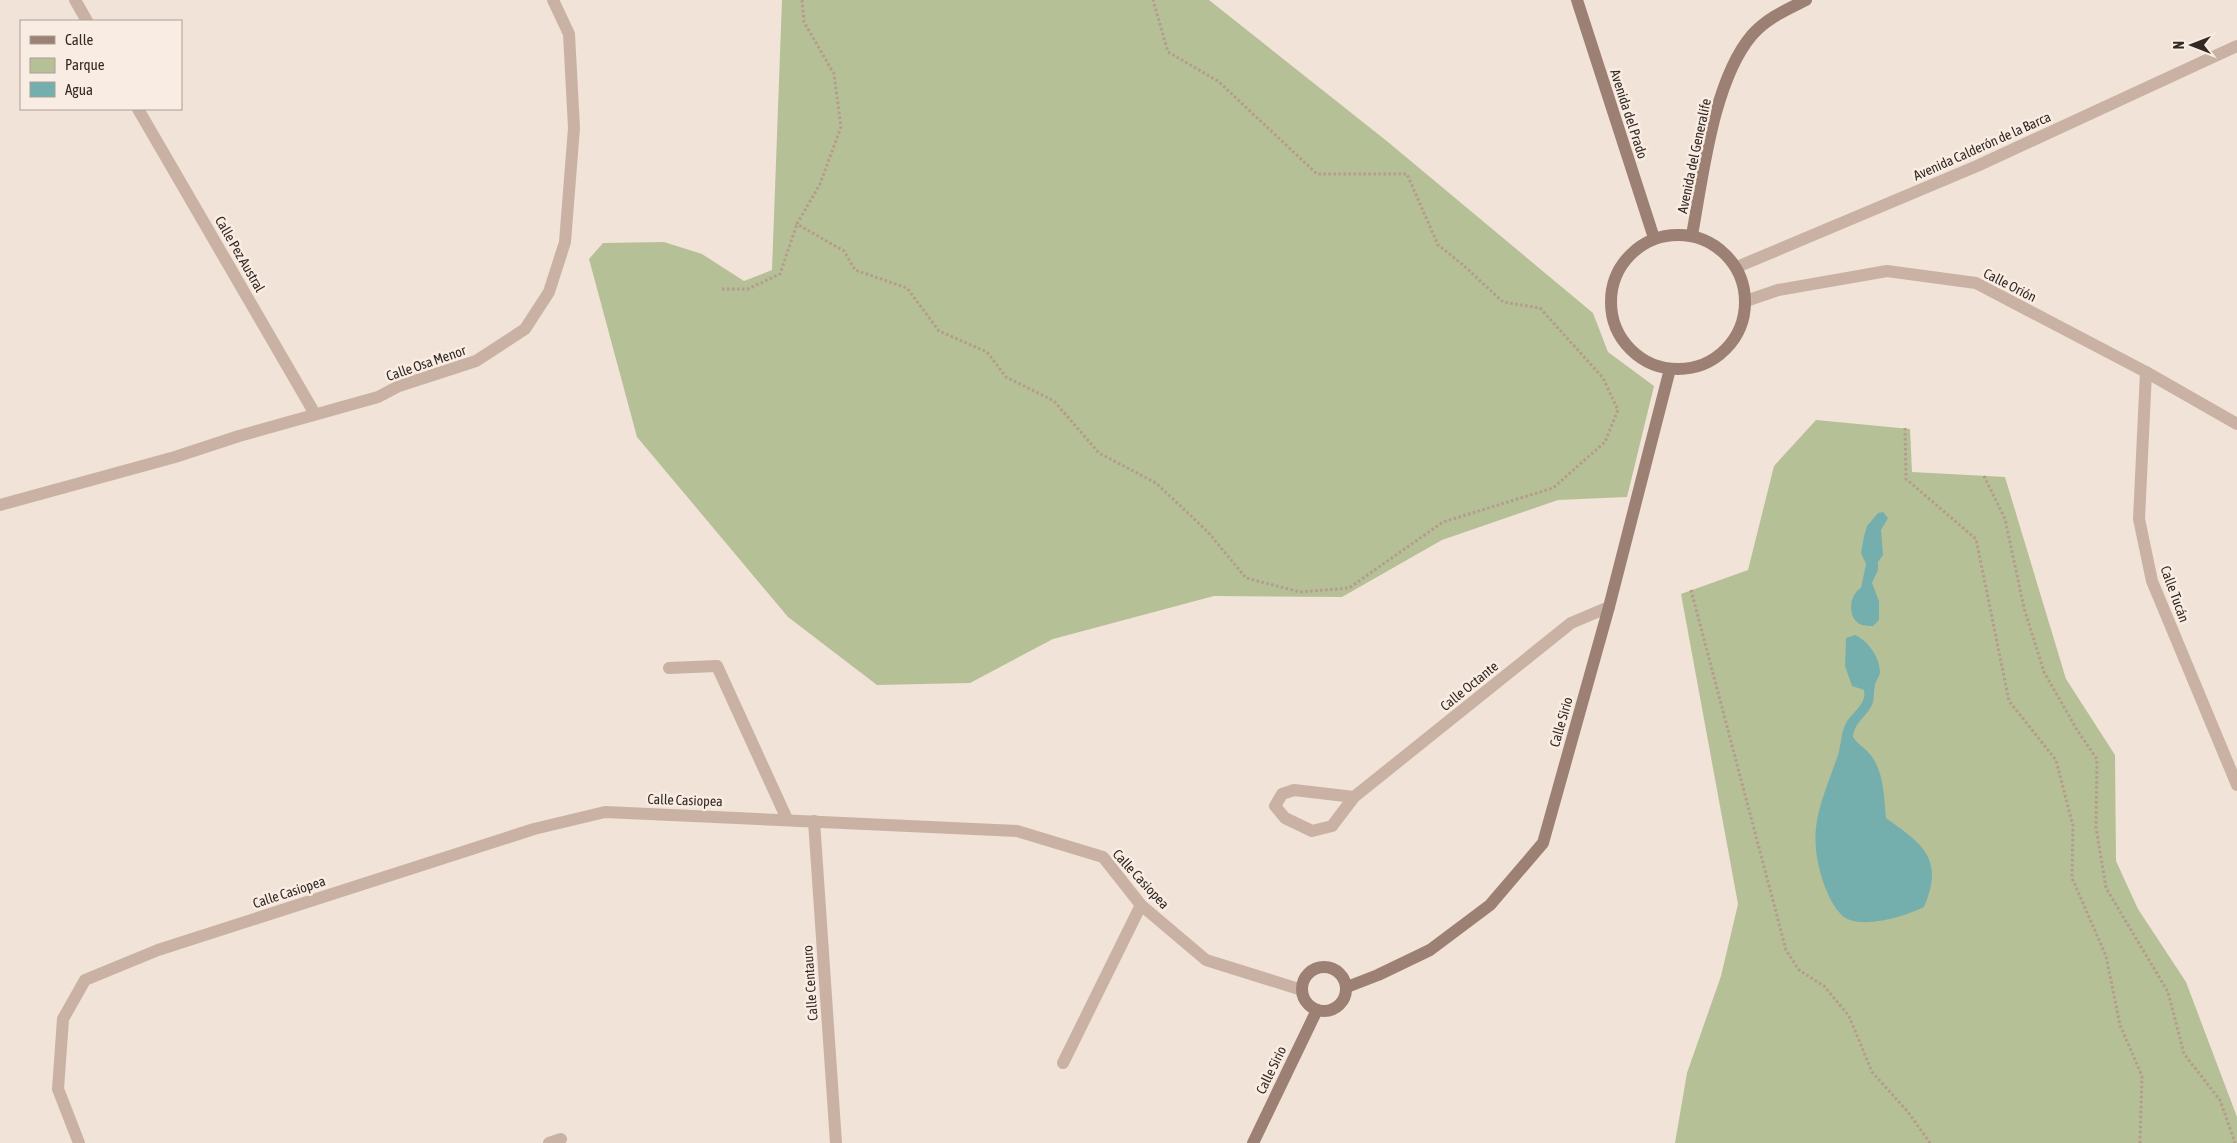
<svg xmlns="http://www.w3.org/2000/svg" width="2237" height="1143" viewBox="0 0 2237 1143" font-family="'Asap Condensed',sans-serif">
<rect width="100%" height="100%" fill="#f1e3d7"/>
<!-- green -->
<g fill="#b6c097">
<path d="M782 0H1209L1388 142 1593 313 1608 352 1654 386 1627 497 1558 500 1442 540 1342 597 1214 596 1053 639 970 683 877 685 788 617 637 437 589 259 603 243 664 242 702 254 744 281 772 270Z"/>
<path d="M1816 420 1910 429 1912 472 2005 477 2066 679 2115 755 2116 861 2138 909 2186 982 2237 1117V1143H1675L1687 1073 1721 976 1738 904 1681 594 1748 570 1774 466Z"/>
</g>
<!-- water -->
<g fill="#75afad">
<path d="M1883 512 1888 518 1881 530 1883 555 1878 562V570L1872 583 1879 601V620L1873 626C1868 626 1862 626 1858 623 1847 614 1850 594 1861 588L1866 564 1861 553 1864 536 1867 526 1878 513Z"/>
<path d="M1855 635C1867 640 1880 657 1880 672 1880 677 1875 681 1875 686 1873 692 1875 699 1872 705 1866 717 1854 723 1853 737 1857 743 1862 746 1867 751 1884 767 1884 797 1886 818 1922 844 1945 858 1924 907 1905 916 1871 927 1850 920 1837 915 1830 899 1825 887 1805 831 1820 807 1838 755 1841 745 1841 734 1845 725 1851 712 1867 705 1864 690L1852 686 1845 666 1846 638Z"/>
</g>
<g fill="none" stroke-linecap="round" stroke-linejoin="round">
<!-- path -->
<g stroke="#b59b8d" stroke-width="3" stroke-dasharray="2.5 2.5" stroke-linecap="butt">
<path d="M802 0 804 22 834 74 841 127 820 184 797 224 844 251 855 270 907 288 939 331 987 352 1006 377 1054 401 1099 453 1156 483 1208 532 1246 578 1300 592 1349 588 1443 522 1553 488 1605 442 1618 410 1603 378 1540 308 1503 302 1462 264 1438 245 1407 174H1317L1218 81 1168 52 1153 0"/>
<path d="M722 289H748L780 274 797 224"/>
<path d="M1905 428 1906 479 1976 539 2009 701 2056 760 2073 826 2072 878 2106 956 2120 1025 2142 1076 2140 1143"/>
<path d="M1984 476 2005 519 2024 608 2044 672 2077 730 2097 759 2096 827 2106 888 2168 992 2184 1054 2220 1100 2235 1143"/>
<path d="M1691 590 1786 950 1799 970 1824 986 1849 1016 1872 1072 1908 1112 1930 1143"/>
</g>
<!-- street -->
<g stroke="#c9b2a3" stroke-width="12">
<path d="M75 0 87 21"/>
<path d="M138 109 315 414"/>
<path d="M1737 267 1977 166 2237 46"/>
<path d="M1746 301 1778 290 1887 271 1976 283 2146 372 2237 424"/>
<path d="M2146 372 2139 519 2152 581 2237 785"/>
<path d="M0 505 175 457 239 436 378 397 399 386 476 361 525 329 549 292 565 242 574 128 569 34 553 0"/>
<path d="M669 668 717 666 787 819"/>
<path d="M1354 797 1294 790 1282 794 1275 806 1285 818 1312 831 1332 826 1354 797 1571 623 1609 607"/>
<path d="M814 821 836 1143"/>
<path d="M1063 1063 1141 905"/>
<path d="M79 1143 58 1089 63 1019 85 980 158 950 534 829 605 812 1017 831 1103 857 1141 905 1206 960 1302 990"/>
<path d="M549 1143 561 1139"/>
</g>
<!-- secondary -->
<g stroke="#9d8074" stroke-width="12">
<path d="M1577 0 1654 238"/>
<circle cx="1678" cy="302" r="67"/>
<path d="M1692 235C1703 176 1713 81 1752 35 1767 18 1786 10 1806 0"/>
<circle cx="1324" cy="989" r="22"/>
<path d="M1347 987 1378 975 1430 950 1490 905 1543 843 1609 607 1670 369"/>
<path d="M1253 1143 1317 1010"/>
</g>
</g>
<g text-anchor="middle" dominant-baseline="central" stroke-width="5" stroke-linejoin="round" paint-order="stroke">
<!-- street labels -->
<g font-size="14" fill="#342925" stroke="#f9ede3">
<text transform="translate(1629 114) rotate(72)">Avenida del Prado</text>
<text transform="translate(1982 146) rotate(-24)">Avenida Calderón de la Barca</text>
<text transform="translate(1694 156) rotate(-78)">Avenida del Generalife</text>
<text transform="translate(240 254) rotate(60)">Calle Pez Austral</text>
<text transform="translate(2010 285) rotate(27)">Calle Orión</text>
<text transform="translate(426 363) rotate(-19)">Calle Osa Menor</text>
<text transform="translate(2175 594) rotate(70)">Calle Tucán</text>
<text transform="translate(1469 686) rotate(-39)">Calle Octante</text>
<text transform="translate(1561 722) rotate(-74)">Calle Sirio</text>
<text transform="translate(685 800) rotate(2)">Calle Casiopea</text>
<text transform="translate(1141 879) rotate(47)">Calle Casiopea</text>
<text transform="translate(289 892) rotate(-18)">Calle Casiopea</text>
<text transform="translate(810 983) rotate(-94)">Calle Centauro</text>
<text transform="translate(1271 1070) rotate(-64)">Calle Sirio</text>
</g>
</g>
<!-- legend -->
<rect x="20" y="20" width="162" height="90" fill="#f9ede3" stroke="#aa9f97"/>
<rect x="30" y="36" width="25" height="8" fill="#9d8074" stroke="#aa9f97"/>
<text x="65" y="45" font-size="15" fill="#342925">Calle</text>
<rect x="30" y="58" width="25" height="15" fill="#b6c097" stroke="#aa9f97"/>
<text x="65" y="70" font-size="15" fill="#342925">Parque</text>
<rect x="30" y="82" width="25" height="15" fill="#75afad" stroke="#aa9f97"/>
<text x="65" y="95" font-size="15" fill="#342925">Agua</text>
<!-- north arrow -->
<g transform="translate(2192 45) rotate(270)" stroke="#f9ede3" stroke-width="4" paint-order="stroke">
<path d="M0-4L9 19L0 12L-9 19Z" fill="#342925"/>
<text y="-8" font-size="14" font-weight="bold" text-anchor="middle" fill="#342925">N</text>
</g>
</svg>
